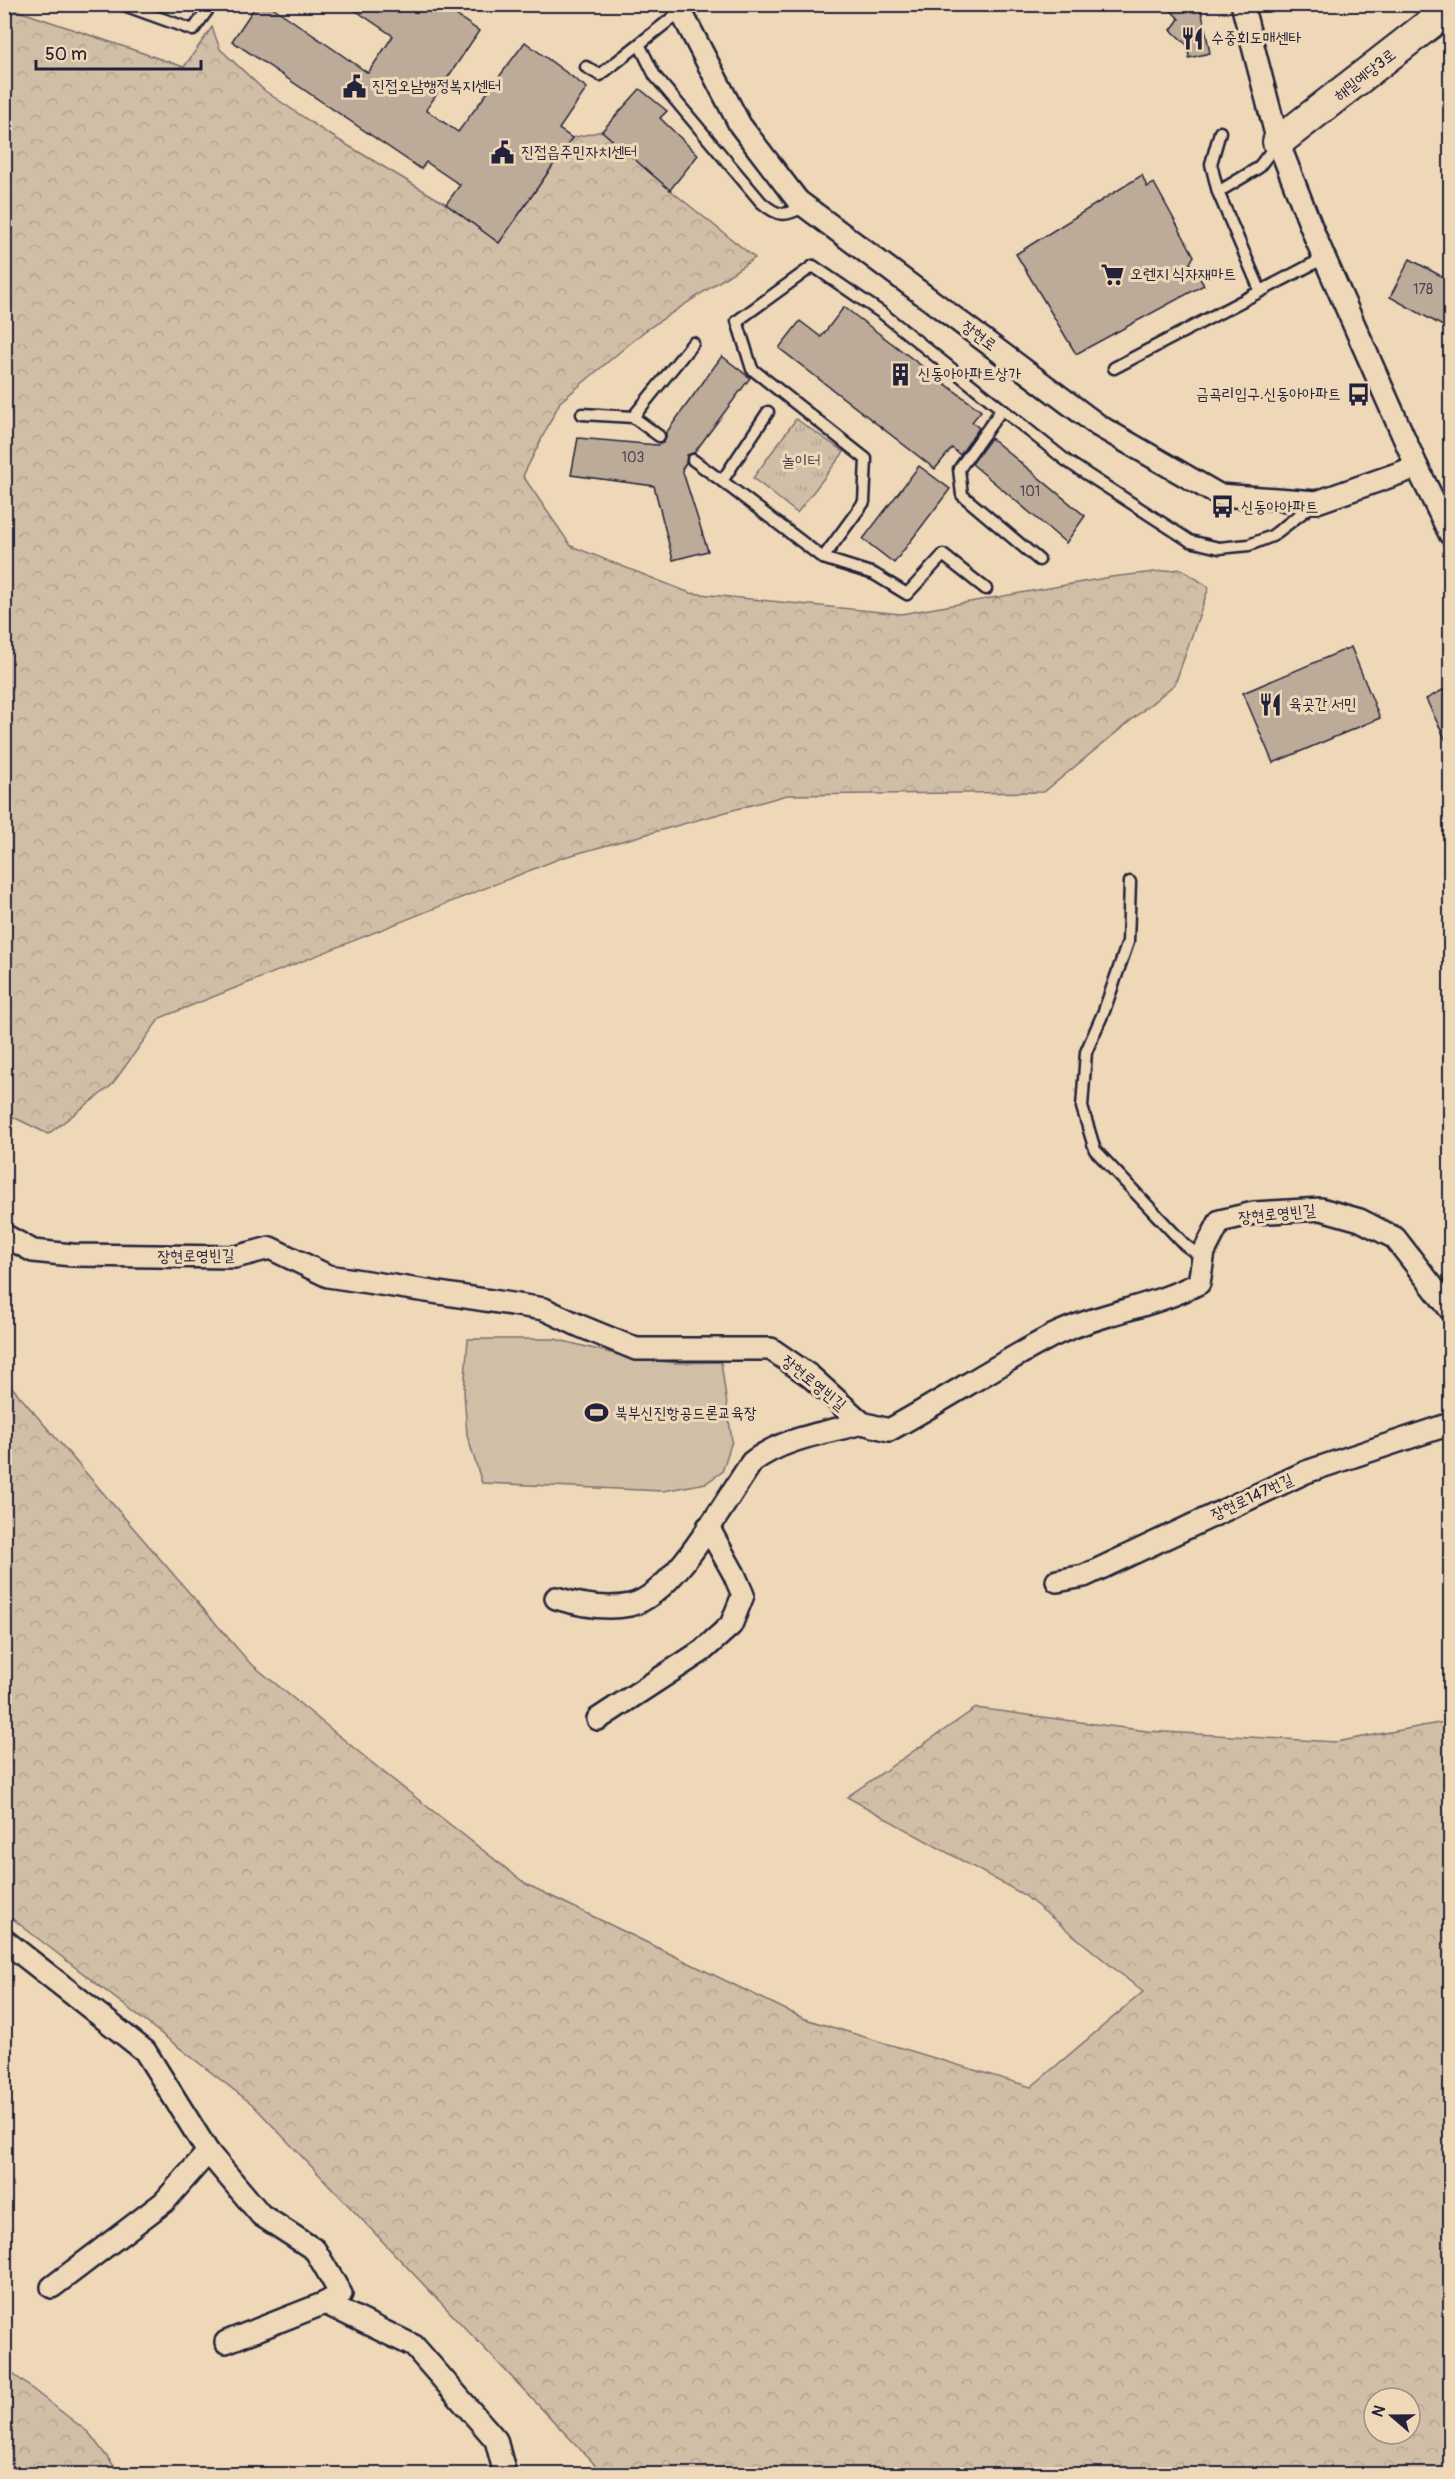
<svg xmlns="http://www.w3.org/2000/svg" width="1455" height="2479" viewBox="0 0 1455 2479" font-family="Pangolin,'Poor Story',sans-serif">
<defs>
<pattern id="forest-crowns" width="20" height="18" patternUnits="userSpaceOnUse" patternTransform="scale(1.5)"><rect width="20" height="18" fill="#d1bea6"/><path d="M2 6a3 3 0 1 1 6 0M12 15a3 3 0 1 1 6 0" fill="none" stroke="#b3a390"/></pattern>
<pattern id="park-tufts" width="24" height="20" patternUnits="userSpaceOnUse" patternTransform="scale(1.5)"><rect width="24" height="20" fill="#d1bea6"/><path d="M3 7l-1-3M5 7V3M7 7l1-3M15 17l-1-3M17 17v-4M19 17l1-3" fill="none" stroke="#b3a390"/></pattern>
</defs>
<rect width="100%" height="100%" fill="#efd8b8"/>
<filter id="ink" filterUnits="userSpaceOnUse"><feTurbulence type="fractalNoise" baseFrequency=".0167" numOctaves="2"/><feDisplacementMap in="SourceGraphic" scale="12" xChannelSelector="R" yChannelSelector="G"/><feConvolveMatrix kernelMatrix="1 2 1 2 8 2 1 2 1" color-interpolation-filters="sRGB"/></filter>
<g filter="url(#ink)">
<!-- grass -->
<path fill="#d1bea6" stroke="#7a7070" stroke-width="1.5" d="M468 1339H555L631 1358 677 1363 721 1362 732 1441 722 1472 706 1483 663 1491 482 1483 467 1435 464 1391Z"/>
<!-- forest -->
<g fill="url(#forest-crowns)" stroke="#7a7070" stroke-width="1.5" fill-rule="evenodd">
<path d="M4 6 184 67 212 27 220 49 265 91 327 133 446 204 499 243 572 138 602 131 670 190 755 258 646 330 560 402 523 476 571 546 690 593 901 614 1111 577 1181 569 1209 587 1175 684 1044 792 787 795 561 858 160 1018 111 1086 48 1134 5 1113Z"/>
<path d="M4 1378 249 1662 387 1775 526 1884 805 2019 1031 2087 1143 1992 1024 1895 847 1797 976 1708 1147 1731 1336 1742 1450 1721V2474H607L598 2468 252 2104 5 1913ZM1374 2398H1410V2434H1374Z"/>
<path d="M4 2367 89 2433 120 2474H5Z"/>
</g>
<!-- park -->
<path fill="url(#park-tufts)" stroke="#7a7070" stroke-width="1.5" d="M796 419 844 452 797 513 753 478Z"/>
<!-- building -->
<g fill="#bcab99" stroke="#22223b" stroke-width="1.5">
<path d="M257 4H268L368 73 393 36 346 4H440L479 31 426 110 458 132 525 42 587 88 559 129 572 138 499 243 446 204 460 185 426 162 421 169 232 41Z"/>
<path d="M1165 4H1200L1210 53 1189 58 1188 46 1171 30 1179 19Z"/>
<path d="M640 89 667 111 660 118 698 155 670 190 602 131Z"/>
<path d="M1142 175 1147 187 1154 183 1194 256 1190 263 1204 285 1076 354 1016 254Z"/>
<path d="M1410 259 1450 281V330L1390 297Z"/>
<path d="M844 307 981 411 972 422 979 428 960 455 952 448 935 469 779 348 800 321 821 337Z"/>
<path d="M722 356 750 378 694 453 687 455 686 463 682 469 708 551 673 560 654 486 571 475 578 438 657 445 663 443 666 437V433Z"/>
<path d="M991 438 1085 516 1066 543 972 464Z"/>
<path d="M919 466 950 489 894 563 863 539Z"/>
<path d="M1351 647 1380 718 1273 763 1243 693Z"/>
<path d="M1450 686V749L1426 699Z"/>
</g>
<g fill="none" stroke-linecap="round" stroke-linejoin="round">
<defs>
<g id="lane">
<path d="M121 4 193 30 212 4"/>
<path d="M640 46 655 76 761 202C778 217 785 217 805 206"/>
<path d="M586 67 600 75 681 11"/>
<path d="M1218 192 1211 164 1220 132"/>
<path d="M1260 290 1218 192 1258 168 1278 142"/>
<path d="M1114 368 1324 258"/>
<path d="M1002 409 959 469 962 495 1039 560"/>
<path d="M768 412 722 481 823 558 864 502 866 459 752 369 737 321 813 266 882 313 1068 462 1190 541 1219 548 1249 545 1272 536 1314 504"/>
<path d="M582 414 633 417 659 436"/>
<path d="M633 417 693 343"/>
<path d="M693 460 722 481"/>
<path d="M823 558 874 574 907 594 943 555 986 589"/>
<path d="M1130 882 1128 942 1104 1011 1086 1052 1082 1107 1095 1150 1185 1245 1203 1258"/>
</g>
<g id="street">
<path d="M677 4 740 125 798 201 1099 426 1219 495 1317 502 1417 467"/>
<path d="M1242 4 1278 142 1316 239 1417 467 1450 534"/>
<path d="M4 1235 33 1251 72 1255 235 1257 270 1248 328 1276 544 1309 580 1326 636 1349H771L810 1376 862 1423 889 1430C944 1400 997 1365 1052 1336 1099 1313 1154 1307 1199 1283L1204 1252 1220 1221 1254 1213 1321 1209 1360 1220 1395 1238 1450 1309"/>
<path d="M1057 1581 1084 1576 1306 1472 1450 1424"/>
<path d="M556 1598C579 1605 607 1610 630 1605 674 1596 726 1499 752 1462 783 1438 825 1433 862 1423"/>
<path d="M598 1719 702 1651 731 1625 743 1595 734 1574 708 1527"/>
<path d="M4 1940 145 2051 208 2152 261 2215 315 2250 341 2294 325 2303 414 2346 496 2440 505 2474"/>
<path d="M52 2287 164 2202 208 2152"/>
<path d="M226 2342 325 2303"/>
</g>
<path id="secondary" d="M1278 142 1450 8"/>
</defs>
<!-- lane casing -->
<use href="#lane" stroke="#22223b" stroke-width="15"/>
<!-- street casing -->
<use href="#street" stroke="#22223b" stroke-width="26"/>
<!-- secondary casing -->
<use href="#secondary" stroke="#22223b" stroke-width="34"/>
<!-- lane -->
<use href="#lane" stroke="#efd8b8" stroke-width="10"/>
<!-- street -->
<use href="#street" stroke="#efd8b8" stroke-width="21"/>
<!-- secondary -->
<use href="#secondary" stroke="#efd8b8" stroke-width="30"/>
</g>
</g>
<!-- icons -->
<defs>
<symbol id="restaurant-bare" viewBox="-9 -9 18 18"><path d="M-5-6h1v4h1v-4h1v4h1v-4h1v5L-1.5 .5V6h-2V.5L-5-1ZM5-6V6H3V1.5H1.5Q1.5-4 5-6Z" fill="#22223b" stroke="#efd8b8" stroke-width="2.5" paint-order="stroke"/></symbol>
<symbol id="civic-bare" viewBox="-9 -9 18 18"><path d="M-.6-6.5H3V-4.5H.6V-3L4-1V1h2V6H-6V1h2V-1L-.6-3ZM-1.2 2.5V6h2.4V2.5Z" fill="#22223b" stroke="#efd8b8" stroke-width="2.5" paint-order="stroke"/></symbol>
<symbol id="supermarket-bare" viewBox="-9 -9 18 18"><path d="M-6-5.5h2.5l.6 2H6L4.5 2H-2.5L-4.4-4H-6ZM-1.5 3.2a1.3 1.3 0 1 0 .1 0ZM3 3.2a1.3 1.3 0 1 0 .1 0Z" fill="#22223b" stroke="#efd8b8" stroke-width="2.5" paint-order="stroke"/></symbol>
<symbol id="building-bare" viewBox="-9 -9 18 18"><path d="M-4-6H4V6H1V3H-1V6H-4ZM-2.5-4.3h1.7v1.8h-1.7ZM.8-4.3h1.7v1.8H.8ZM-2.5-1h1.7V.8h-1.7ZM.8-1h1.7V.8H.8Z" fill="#22223b" stroke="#efd8b8" stroke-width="2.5" paint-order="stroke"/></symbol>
<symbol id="bus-bare" viewBox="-9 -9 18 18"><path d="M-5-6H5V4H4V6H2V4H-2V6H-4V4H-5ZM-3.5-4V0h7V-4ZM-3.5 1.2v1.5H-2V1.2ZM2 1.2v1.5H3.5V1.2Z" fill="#22223b" stroke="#efd8b8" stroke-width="2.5" paint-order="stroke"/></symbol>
<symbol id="stadium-bare" viewBox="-9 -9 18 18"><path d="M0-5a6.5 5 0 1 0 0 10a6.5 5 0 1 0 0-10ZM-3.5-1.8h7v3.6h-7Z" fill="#22223b" stroke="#efd8b8" stroke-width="2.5" paint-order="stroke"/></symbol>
</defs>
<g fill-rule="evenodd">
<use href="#restaurant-bare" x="1176" y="22" width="33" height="33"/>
<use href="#civic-bare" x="338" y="70" width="33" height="33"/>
<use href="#civic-bare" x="486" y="136" width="33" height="33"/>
<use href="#supermarket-bare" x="1096" y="258" width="33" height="33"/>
<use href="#building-bare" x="884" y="358" width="33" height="33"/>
<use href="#bus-bare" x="1342" y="378" width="33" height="33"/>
<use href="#bus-bare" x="1206" y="490" width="33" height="33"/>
<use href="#restaurant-bare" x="1254" y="688" width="33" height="33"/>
<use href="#stadium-bare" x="580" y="1396" width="33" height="33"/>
</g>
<g text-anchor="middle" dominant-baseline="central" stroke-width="6" stroke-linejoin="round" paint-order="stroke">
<!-- number labels -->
<g font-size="14" fill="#484452">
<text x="1423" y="289">178</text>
<text x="633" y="457">103</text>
<text x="1030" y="491">101</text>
</g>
<!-- poi labels -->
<g font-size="16" fill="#22223b" stroke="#efd8b8" text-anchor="start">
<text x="1211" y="38">수중회도매센타</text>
<text x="372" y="86">진접오남행정복지센터</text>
<text x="521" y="152">진접읍주민자치센터</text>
<text x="1130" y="274">오렌지 식자재마트</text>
<text x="918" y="374">신동아아파트상가</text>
<text x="1341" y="394" text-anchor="end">금곡리입구.신동아아파트</text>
<text x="1241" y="507">신동아아파트</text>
<text x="1289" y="704">육곳간 서민</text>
<text x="615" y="1413">북부신진항공드론교육장</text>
</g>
<!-- street labels -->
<g font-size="16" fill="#22223b" stroke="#efd8b8">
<text transform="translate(1365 75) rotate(-38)">해밀예당3로</text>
<text transform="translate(979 336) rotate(37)">장현로</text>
<text transform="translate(1277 1214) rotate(-6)">장현로영빈길</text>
<text transform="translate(196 1256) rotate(-1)">장현로영빈길</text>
<text transform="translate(814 1383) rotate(39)">장현로영빈길</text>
<text transform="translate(1252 1497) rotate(-25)">장현로147번길</text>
</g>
<!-- park labels -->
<g font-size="16" fill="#454150" stroke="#efd8b8">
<text x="801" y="461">놀이터</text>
</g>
</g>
<!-- margin -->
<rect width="1455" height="2479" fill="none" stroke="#efd8b8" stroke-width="24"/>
<rect x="12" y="12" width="1431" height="2455" fill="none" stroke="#22223b" stroke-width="2" filter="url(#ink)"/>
<!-- north arrow -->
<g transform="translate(1392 2416) rotate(290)"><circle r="28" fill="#efd8b8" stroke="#9d8f86" stroke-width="1.5"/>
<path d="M0-4.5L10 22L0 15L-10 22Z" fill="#22223b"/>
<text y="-9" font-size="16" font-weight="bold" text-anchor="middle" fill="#22223b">N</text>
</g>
<!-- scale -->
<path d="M36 60v9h165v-9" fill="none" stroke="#22223b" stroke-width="3"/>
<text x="45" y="60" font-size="18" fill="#22223b" stroke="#efd8b8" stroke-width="4.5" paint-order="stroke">50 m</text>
</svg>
